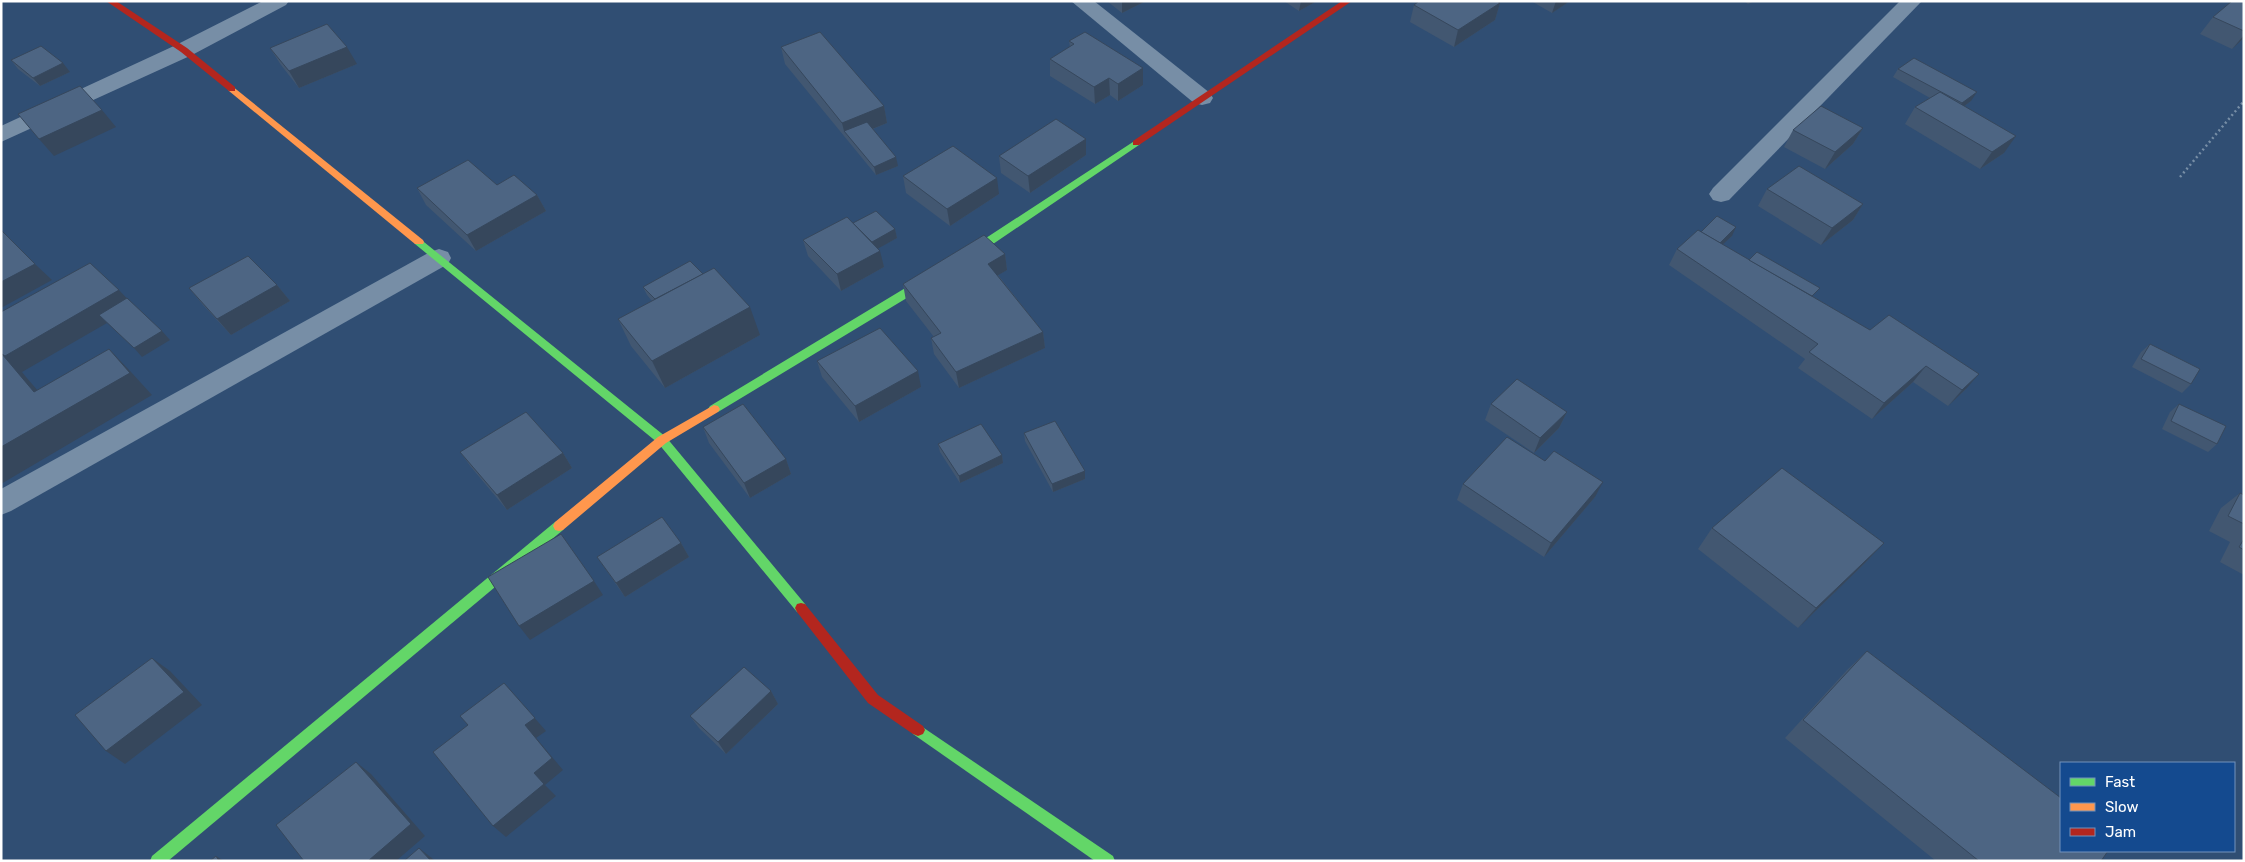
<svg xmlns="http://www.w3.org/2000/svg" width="2245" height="862" viewBox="0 0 2245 862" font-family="Rubik,sans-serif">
<rect width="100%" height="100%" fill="#304e73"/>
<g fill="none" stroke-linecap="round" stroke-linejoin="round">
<!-- path -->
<path stroke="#778ea6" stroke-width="2.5" stroke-dasharray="2 3" stroke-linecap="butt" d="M2180 177 2244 101"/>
<!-- street -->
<g fill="#778ea6" fill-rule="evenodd">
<path d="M263 1H289L286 5 192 55 1 142V126L176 45Z"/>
<path d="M1071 1H1094L1210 93 1213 98 1210 103 1202 105 1194 103Z"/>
<path d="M1900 1H1922L1729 200 1721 202 1713 200 1709 194 1713 188Z"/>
<path d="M439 249 448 252 451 258 448 264 11 511 1 515V489L430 252Z"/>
</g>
<!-- fast -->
<g fill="#63d668" fill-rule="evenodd">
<path d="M1136 140 1141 143 1139 145 968 261 718 412H710L708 409 710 406 960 255Z"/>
<path d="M419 238 666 437 805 604 807 608 805 612 801 613 797 612 658 443 415 244 414 242Z"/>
<path d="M559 521 563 522 565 526 563 530 168 861H150L152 856 555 522Z"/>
<path d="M918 724 1113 856 1115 861H1095L913 734 911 730 913 726Z"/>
</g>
<!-- slow -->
<g fill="#ff974d" fill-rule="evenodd">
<path d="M232 86 423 240 424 242 423 244H415L229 91 228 89Z"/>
<path d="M714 405 718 406 720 409 718 412 666 443 563 530 559 531 555 530 553 526 555 522 658 437Z"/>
</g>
<!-- jam -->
<g fill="#b3261e" fill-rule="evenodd">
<path d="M106 1H116L187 48 235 87V91H229L181 52Z"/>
<path d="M1342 1H1352L1139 145H1133V141Z"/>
<path d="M801 603 805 604 878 695 923 726 925 730 923 734 918 736 913 734 868 703 797 612 795 608 797 604Z"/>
</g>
</g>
<!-- wall -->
<g fill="#425771">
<path d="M1107 1H1146L1122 13Z"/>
<path d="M1284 1H1317L1299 11Z"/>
<path d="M1531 1H1570L1552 13Z"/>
<path d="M1744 1H1755L1748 4Z"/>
<path d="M2244 1V38L2232 49 2200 34 2213 17Z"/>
<path d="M1500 3 1495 20 1454 47 1410 22 1414 5Z"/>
<path d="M1069 41 1143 68V85L1118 101 1110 95 1095 104 1050 76V59L1070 47Z"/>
<path d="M781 47 884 106 887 123 873 129 898 166 876 175 785 64Z"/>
<path d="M270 48 357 64 299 88 281 65Z"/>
<path d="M11 60 70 72 40 86 18 69Z"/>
<path d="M1898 69 1971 101 1964 106 2004 153 1980 169 1905 124 1915 107 1930 98 1893 77Z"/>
<path d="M1863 128 1853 144 1825 169 1784 147 1793 130Z"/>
<path d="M1086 155 1030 193 1001 173 999 156Z"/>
<path d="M903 176 999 194 950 226 906 193Z"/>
<path d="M497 185 537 195 546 211 476 251 426 205 417 188Z"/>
<path d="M1767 189 1863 204 1853 220 1821 245 1758 206Z"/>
<path d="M853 223 895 229 897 238 878 248 884 267 841 291 808 256 803 240Z"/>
<path d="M1701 232 1732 236 1722 245 1814 297 1966 389 1948 406 1913 382 1872 419 1798 368 1805 359 1669 265 1677 249Z"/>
<path d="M1005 254 1007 270 998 275 1043 332 1045 348 959 388 934 354 931 338 934 337 906 301 903 284Z"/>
<path d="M277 285 290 301 231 335 203 305 189 288Z"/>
<path d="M643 287 760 335 665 388 631 346 618 319 652 301 647 295Z"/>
<path d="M2150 344 2191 384 2182 393 2132 367 2141 352Z"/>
<path d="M817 361 921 387 859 422 822 377Z"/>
<path d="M1491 404 1567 412 1559 428 1534 453 1485 420Z"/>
<path d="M2179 404 2217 444 2208 452 2162 429 2170 412Z"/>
<path d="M703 427 786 459 791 474 750 498 709 443Z"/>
<path d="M1024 433 1085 479 1053 492 1025 441Z"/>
<path d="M938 444 1002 455 1003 463 960 483 940 452Z"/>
<path d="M460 452 563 453 572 468 507 510 471 467Z"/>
<path d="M1545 461 1595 497 1544 557 1457 500 1463 484Z"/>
<path d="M2240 493 2244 495V575L2220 562 2230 542 2209 531 2221 508Z"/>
<path d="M1712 528 1884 543 1865 563 1798 628 1698 549Z"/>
<path d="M681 543 689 557 625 597 597 557Z"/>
<path d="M1867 651 2101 861H1936L1785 738 1847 670Z"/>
<path d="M771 691 778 704 726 754 699 728 690 716Z"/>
</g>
<!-- shaded-wall -->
<g fill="#36475c">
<path d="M1122 1H1146L1122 13Z"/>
<path d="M1301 1H1317L1299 11Z"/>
<path d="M1556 1H1570L1552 13Z"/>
<path d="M1500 3 1495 20 1454 47 1458 30Z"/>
<path d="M2244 35V38L2232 49Z"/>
<path d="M347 47 357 64 299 88 289 71Z"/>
<path d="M63 63 70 72 40 86 33 78Z"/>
<path d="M1143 68V85L1118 101V84Z"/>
<path d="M1109 78 1110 95 1095 104 1094 87Z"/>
<path d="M1977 92 1971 101 1956 112 1962 103Z"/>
<path d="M884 106 887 123 850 138 844 131 842 123Z"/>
<path d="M102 110 116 127 54 156 39 139Z"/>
<path d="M1863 128 1853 144 1825 169 1835 152Z"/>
<path d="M2016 136 2004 153 1980 169 1992 152Z"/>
<path d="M1086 139V155L1030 193 1028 176Z"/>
<path d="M896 157 898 166 876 175 874 167Z"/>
<path d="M997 178 999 194 950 226 947 209Z"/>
<path d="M537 195 546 211 476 251 467 235Z"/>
<path d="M1863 204 1853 220 1821 245 1832 228Z"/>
<path d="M1736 227 1732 236 1708 258 1713 249Z"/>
<path d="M895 229 897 238 870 253 868 244Z"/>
<path d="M880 251 884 267 841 291 837 274Z"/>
<path d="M1005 254 1007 270 990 280 988 264Z"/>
<path d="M35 264 52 280 1 308V282Z"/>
<path d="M277 285 290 301 231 335 217 319Z"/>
<path d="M119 290 135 307 99 315 107 323 22 372 26 377 58 414 34 392 2 358Z"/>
<path d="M750 307 760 335 665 388 652 361Z"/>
<path d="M162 331 170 340 142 357 134 348Z"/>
<path d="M1043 332 1045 348 959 388 956 372Z"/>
<path d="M109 349 131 372 152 395 1 484V447Z"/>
<path d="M1926 366 1913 382 1872 419 1884 403Z"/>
<path d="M918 371 921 387 859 422 855 406Z"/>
<path d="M1979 374 1966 389 1948 406 1962 390Z"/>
<path d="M1567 412 1559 428 1534 453 1540 438Z"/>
<path d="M563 453 572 468 507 510 497 495Z"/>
<path d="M1002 455 1003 463 960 483 959 476Z"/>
<path d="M786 459 791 474 750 498 744 483Z"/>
<path d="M1085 471V479L1053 492 1052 484Z"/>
<path d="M1603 482 1595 497 1544 557 1551 543Z"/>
<path d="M681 543 689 557 625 597 616 583Z"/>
<path d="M1884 543 1865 563 1798 628 1816 608Z"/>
<path d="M594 581 603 595 530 640 519 626Z"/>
<path d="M152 658 170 671 202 705 125 764 106 751Z"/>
<path d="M504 683 546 731 536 738 563 770 545 785 556 796 506 837 493 826 534 773 525 725Z"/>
<path d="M771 691 778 704 726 754 718 742Z"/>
<path d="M356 762 371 774 425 836 396 861H368Z"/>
<path d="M419 848 433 859 435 861H431Z"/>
<path d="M216 856 224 861H219Z"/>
</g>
<!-- building -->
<g fill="#4d6583" stroke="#36475c">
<path d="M1419 1H1497L1500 3 1458 30 1414 5Z"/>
<path d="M2232 1H2244V31L2213 17Z"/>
<path d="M327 24 347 47 289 71 270 48Z"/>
<path d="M820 32 884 106 842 123 781 47Z"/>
<path d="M1085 32 1143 68 1118 84 1109 78 1094 87 1050 59 1074 44 1069 41Z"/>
<path d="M41 46 63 63 33 78 11 60Z"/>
<path d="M1914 58 1977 92 1962 103 1898 69Z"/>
<path d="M80 86 102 110 39 139 18 114Z"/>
<path d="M1940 92 2016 136 1992 152 1915 107Z"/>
<path d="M1821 106 1863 128 1835 152 1793 130Z"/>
<path d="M1056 119 1086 139 1028 176 999 156Z"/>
<path d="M867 122 896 157 874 167 844 131Z"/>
<path d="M953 146 997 178 947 209 903 176Z"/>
<path d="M468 160 497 185 514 175 537 195 467 235 417 188Z"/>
<path d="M1799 166 1863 204 1832 228 1767 189Z"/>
<path d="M876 211 895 229 872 242 853 223Z"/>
<path d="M1717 216 1736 227 1720 243 1701 232Z"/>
<path d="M847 217 880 251 837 274 803 240Z"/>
<path d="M1 230 35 264 1 282Z"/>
<path d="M1698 230 1870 330 1889 315 1979 374 1962 390 1926 366 1884 403 1809 352 1818 344 1677 249Z"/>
<path d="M984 235 1005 254 988 264 1043 332 956 372 931 338 941 333 903 284Z"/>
<path d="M1757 252 1820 288 1812 296 1749 260Z"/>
<path d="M248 256 277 285 217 319 189 288Z"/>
<path d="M690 261 703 274 655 299 643 287Z"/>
<path d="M90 263 119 290 5 356 2 354 1 355V312Z"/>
<path d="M714 268 750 307 652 361 618 319Z"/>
<path d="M127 298 162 331 134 348 99 315Z"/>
<path d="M880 328 918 371 855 406 817 361Z"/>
<path d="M2150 344 2200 369 2191 384 2141 359Z"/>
<path d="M109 349 130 373 1 447V355L2 354 34 392Z"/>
<path d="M1517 379 1567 412 1540 438 1491 404Z"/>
<path d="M743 404 786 459 744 483 703 427Z"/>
<path d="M2179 404 2226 426 2217 444 2171 421Z"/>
<path d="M526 412 563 453 497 495 460 452Z"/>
<path d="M1055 421 1085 471 1052 484 1024 433Z"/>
<path d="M981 424 1002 455 959 476 938 444Z"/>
<path d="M1507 437 1545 461 1554 451 1603 482 1551 543 1463 484Z"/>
<path d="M1782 468 1884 543 1816 608 1712 528Z"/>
<path d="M2240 493 2244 495V524L2228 516Z"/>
<path d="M662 517 681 543 616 583 597 557Z"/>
<path d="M561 534 594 581 519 626 488 577Z"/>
<path d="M2244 539V550L2239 547Z"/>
<path d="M1867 651 2061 798V851H2108L2101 861H1979L1803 720Z"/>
<path d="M152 658 184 692 106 751 75 715Z"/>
<path d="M744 667 771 691 718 742 690 716Z"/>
<path d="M504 683 535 718 525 725 552 758 534 773 544 784 493 826 433 752 468 725 460 716Z"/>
<path d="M356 762 411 824 368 861H304L276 825Z"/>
<path d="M419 848 431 861H404Z"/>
<path d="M216 856 219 861H210Z"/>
</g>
<!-- border -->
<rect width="2245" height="862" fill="none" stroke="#ffffff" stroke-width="5"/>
<!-- legend -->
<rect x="2060" y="762" width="175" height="90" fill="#144a8f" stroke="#7292bc"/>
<rect x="2070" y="778" width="25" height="8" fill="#63d668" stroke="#7292bc"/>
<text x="2105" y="787" font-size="15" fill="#ffffff">Fast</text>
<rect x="2070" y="803" width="25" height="8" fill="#ff974d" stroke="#7292bc"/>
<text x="2105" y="812" font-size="15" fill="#ffffff">Slow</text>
<rect x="2070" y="828" width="25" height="8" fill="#b3261e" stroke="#7292bc"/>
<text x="2105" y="837" font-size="15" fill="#ffffff">Jam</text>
</svg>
